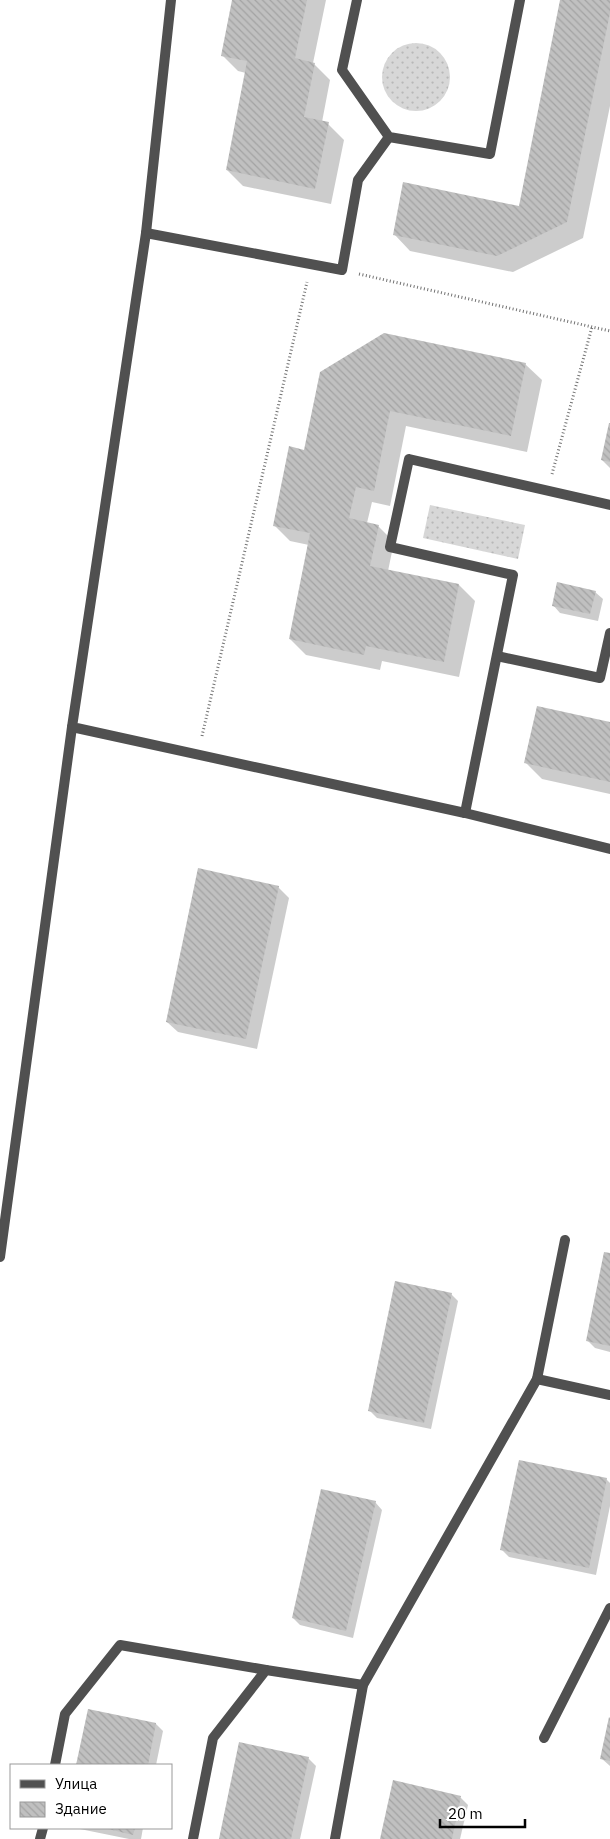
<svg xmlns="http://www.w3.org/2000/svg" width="610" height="1839" viewBox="0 0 610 1839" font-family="'IBM Plex Sans',sans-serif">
<defs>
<pattern id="grass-dots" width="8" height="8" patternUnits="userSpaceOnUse" patternTransform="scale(1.25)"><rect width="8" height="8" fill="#d7d7d7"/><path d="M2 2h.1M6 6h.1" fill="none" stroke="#b7b7b7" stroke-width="1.8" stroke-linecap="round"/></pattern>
<pattern id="building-back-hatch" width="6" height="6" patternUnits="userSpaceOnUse" patternTransform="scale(1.25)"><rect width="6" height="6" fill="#c0c0c0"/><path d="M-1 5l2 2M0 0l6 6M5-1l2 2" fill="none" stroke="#a3a3a3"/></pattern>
</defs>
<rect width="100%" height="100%" fill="#fff"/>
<!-- grass -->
<g fill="url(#grass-dots)">
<circle cx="416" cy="77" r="34"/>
<path d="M430 505 525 525 518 559 423 538Z"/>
</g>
<!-- shadow -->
<g fill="#0003">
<path d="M233 0H326L313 63 330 80 322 122 328 124 344 140 331 204 243 186 227 170 246 73 238 71 222 55Z"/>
<path d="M562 0H610V106L583 238 513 272 410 251 394 234 520 207Z"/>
<path d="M525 364 542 380 527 452 406 426 390 506 372 502 367 523 378 526 394 542 388 571 459 585 475 601 459 677 382 661 380 670 306 655 290 639 309 545 290 541 274 525 305 451 321 373Z"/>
<path d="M610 425V468L602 460Z"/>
<path d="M595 592 603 599 598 621 560 613 553 605Z"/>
<path d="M610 723V794L542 779 526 763Z"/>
<path d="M278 887 289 898 257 1049 178 1032 167 1022Z"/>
<path d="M610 1254V1352L595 1348 588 1341Z"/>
<path d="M451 1294 458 1301 431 1429 377 1418 369 1410Z"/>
<path d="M606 1479 610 1483V1506L596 1575 509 1557 502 1550Z"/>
<path d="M375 1502 382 1510 353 1638 300 1625 293 1618Z"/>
<path d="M89 1710 156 1724 163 1731 156 1765H78Z"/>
<path d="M610 1720V1766L601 1758Z"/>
<path d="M308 1758 316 1766 300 1839H220Z"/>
<path d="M394 1782 461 1798 468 1805 460 1839H381Z"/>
<path d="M75 1828H143L141 1839H129Z"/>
</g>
<!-- building -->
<g fill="url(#building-back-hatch)">
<path d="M232 0H307L295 58 315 63 304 117 329 122 315 189 226 170 247 61 221 56Z"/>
<path d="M560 0H610V13L567 222 497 256 393 235 403 182 519 206Z"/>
<path d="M384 333 526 363 511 436 390 411 374 491 356 487 349 518 379 525 370 566 459 584 444 662 366 646 364 655 289 639 310 533 273 526 289 446 304 450 320 372Z"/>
<path d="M609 423H610V462L601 460Z"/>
<path d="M557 582 596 591 590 614 552 606Z"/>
<path d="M537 706 610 722V782L524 763Z"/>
<path d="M198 868 279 886 246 1039 166 1022Z"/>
<path d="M604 1252 610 1253V1346L586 1341Z"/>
<path d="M395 1281 452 1293 424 1423 368 1411Z"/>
<path d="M519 1460 607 1478 589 1568 500 1550Z"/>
<path d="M321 1489 376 1501 346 1631 292 1618Z"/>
<path d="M88 1709 156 1723 148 1765H76Z"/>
<path d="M609 1717 610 1718V1761L600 1759Z"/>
<path d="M239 1742 309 1757 291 1839H219Z"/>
<path d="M393 1780 461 1796 452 1839H380Z"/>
<path d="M104 1828H135L133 1835Z"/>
</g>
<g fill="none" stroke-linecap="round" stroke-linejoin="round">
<!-- path -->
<g stroke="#727272" stroke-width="3" stroke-dasharray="1 2.5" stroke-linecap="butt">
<path d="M359 274 610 331"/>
<path d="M552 474 592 327"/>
<path d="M202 736 307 282"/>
</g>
<!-- service -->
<g stroke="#505050" stroke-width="10">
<path d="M357 0 342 70 389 137 490 154 520 0"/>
<path d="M146 233 342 270 358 180 389 137"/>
<path d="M497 656 600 678 610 633"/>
<path d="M465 813 513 575 390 547 409 459 610 505"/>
<path d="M0 1257 72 727"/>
<path d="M544 1738 610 1608"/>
<path d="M55 1765 65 1714 120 1645 266 1670"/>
<path d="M40 1839 43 1828"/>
<path d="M193 1839 213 1738 266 1670 363 1685"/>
<path d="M335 1839 363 1685 537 1379 565 1240"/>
</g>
<!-- minor -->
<g stroke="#505050" stroke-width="10">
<path d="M171 0 146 233 72 727 465 813 610 849"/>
<path d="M537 1379 610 1395"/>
</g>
</g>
<!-- legend -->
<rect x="10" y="1764" width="162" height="65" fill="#ffffff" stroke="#999999"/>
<rect x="20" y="1780" width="25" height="8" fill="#505050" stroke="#999999"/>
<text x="55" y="1789" font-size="15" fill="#000000">Улица</text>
<rect x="20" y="1802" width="25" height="15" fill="url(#building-back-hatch)" stroke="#999999"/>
<text x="55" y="1814" font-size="15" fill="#000000">Здание</text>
<!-- scale -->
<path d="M440 1819v8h85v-8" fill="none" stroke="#000000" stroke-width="2.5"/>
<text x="448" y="1819" font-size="15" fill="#000000" stroke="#ffffff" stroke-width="4" paint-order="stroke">20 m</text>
</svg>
